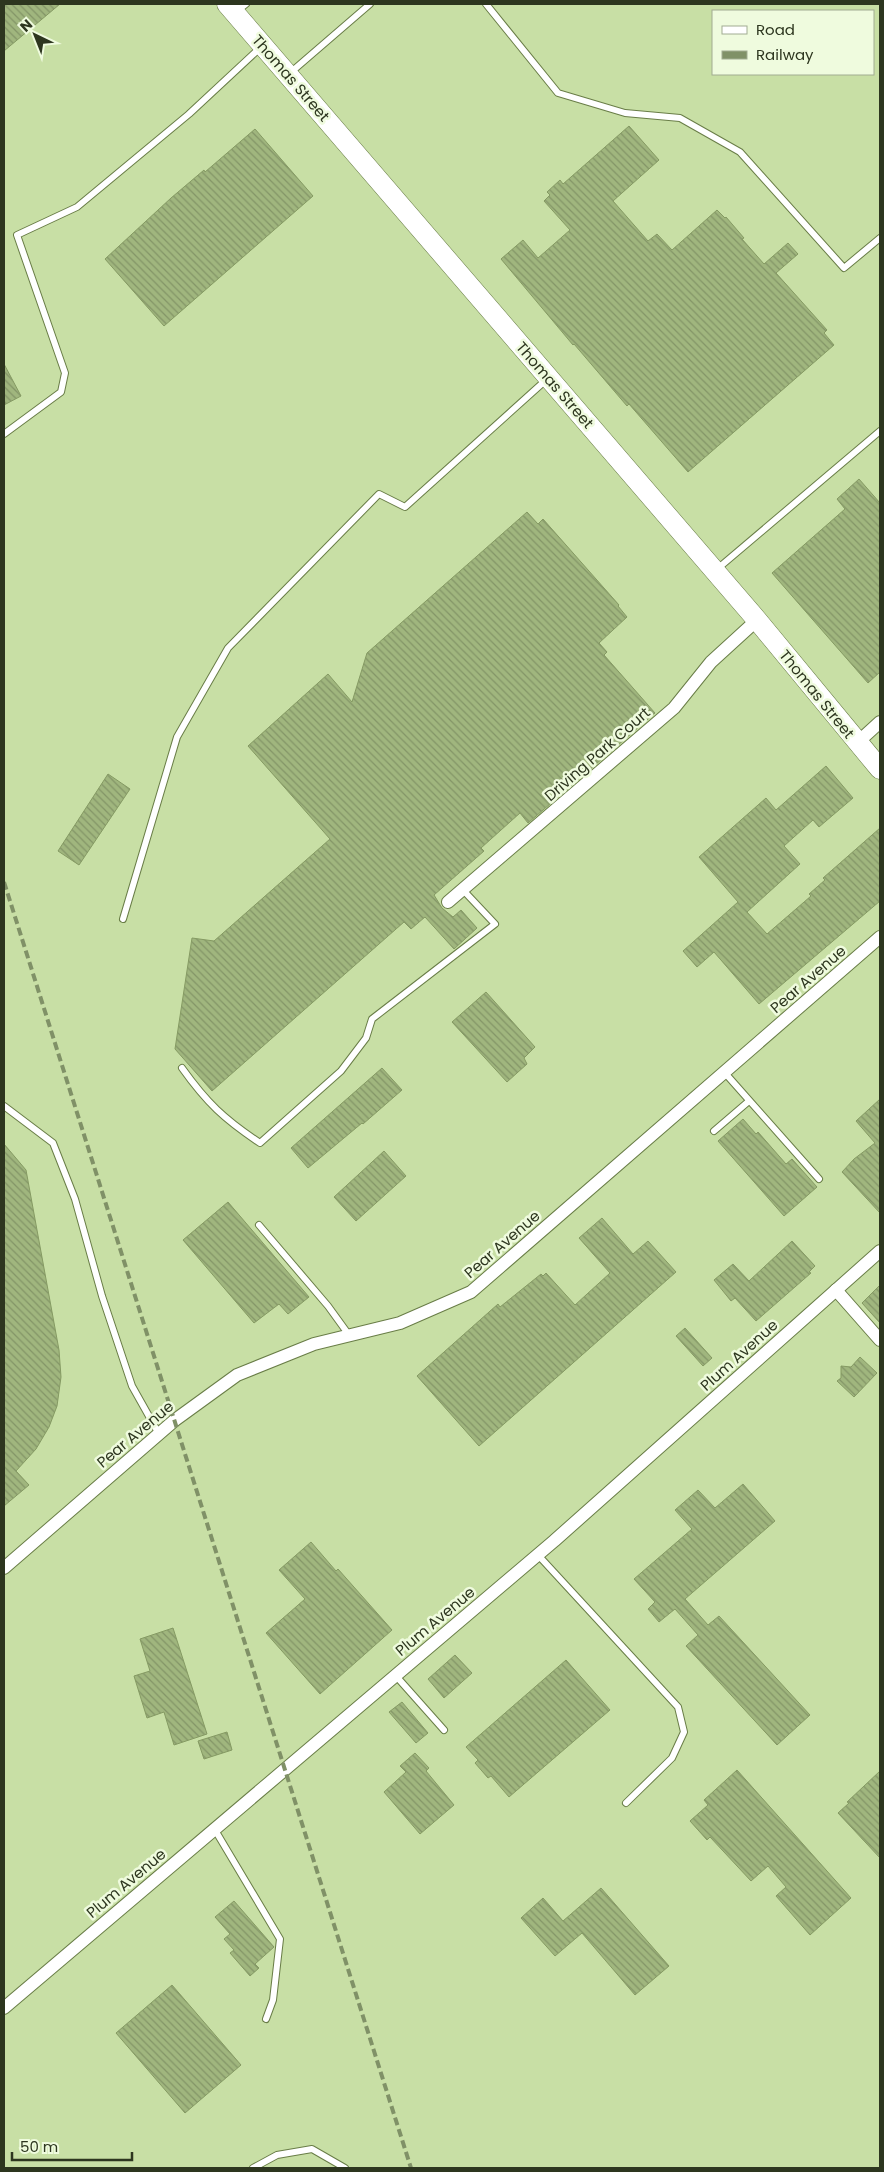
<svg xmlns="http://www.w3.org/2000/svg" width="884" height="2172" viewBox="0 0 884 2172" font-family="Poppins,sans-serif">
<defs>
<pattern id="building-back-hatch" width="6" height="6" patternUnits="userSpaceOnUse" patternTransform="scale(1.25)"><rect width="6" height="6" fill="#a0b67e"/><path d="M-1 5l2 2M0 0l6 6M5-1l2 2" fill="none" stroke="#839567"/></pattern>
</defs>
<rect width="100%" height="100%" fill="#c8dfa5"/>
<!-- building -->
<g fill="url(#building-back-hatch)" stroke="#859a63">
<path d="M4 4H60L4 51Z"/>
<path d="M629 126 659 160 613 201 648 241 657 234 672 250 717 210 725 218 726 217 744 238 742 239 764 264 788 243 798 254 776 273 827 330 824 333 834 345 688 472 629 404 627 406 574 344 573 345 501 259 523 240 538 258 570 230 544 201 550 195 547 192 560 180 563 184Z"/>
<path d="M255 129 313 196 164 326 105 259 171 198 204 170 205 172Z"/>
<path d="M4 364 21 396 4 405Z"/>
<path d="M859 479 880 503V672L868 683 772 573 845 509 837 499Z"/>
<path d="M527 512 538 524 543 519 619 605 618 606 627 617 599 643 607 652 604 655 655 713 528 823 520 813 481 848 484 851 434 895 442 908 453 917 461 910 477 928 454 949 425 917 411 929 404 922 212 1091 175 1049 192 938 214 941 330 839 248 746 328 674 352 702 367 653Z"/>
<path d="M826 766 853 798 819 827 813 820 784 846 800 864 747 912 767 934 811 896 809 894 825 880 823 878 880 828V901L759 1004 714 952 697 967 683 951 738 902 699 857 766 798 776 810Z"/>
<path d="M108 774 130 789 79 865 58 851Z"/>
<path d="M486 992 535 1047 524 1058 527 1064 507 1082 452 1022Z"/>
<path d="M382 1068 402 1090 363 1124 362 1123 308 1168 291 1148Z"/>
<path d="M880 1099V1213L842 1172 854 1159 875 1143 856 1121Z"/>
<path d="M743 1119 756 1134 758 1132 786 1164 792 1159 817 1187 784 1216 718 1141Z"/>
<path d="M4 1144 26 1170 59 1350 61 1377 57 1406 49 1427 36 1449 16 1471 29 1485 4 1506Z"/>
<path d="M384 1151 406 1176 356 1221 334 1197Z"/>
<path d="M228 1202 309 1297 288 1314 279 1304 254 1323 183 1240Z"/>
<path d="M602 1218 633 1254 648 1241 676 1272 479 1446 417 1376 498 1304 500 1307 541 1274 543 1276 546 1273 575 1305 610 1273 579 1238Z"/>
<path d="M792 1241 815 1266 809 1272 811 1273 756 1321 735 1298 731 1301 714 1280 733 1264 749 1281Z"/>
<path d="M880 1285V1323L862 1303Z"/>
<path d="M685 1328 712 1358 703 1366 676 1336Z"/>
<path d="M860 1357 877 1373 854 1397 837 1381 841 1378V1366L851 1367Z"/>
<path d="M743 1484 775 1521 685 1599 708 1625 719 1616 810 1715 777 1745 686 1646 698 1635 675 1609 659 1622 648 1609 655 1602 634 1579 692 1529 675 1510 698 1490 715 1508Z"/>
<path d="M311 1542 336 1571 338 1569 392 1630 320 1694 266 1633 305 1599 279 1570Z"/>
<path d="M173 1628 207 1734 174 1745 164 1712 147 1718 134 1676 150 1671 140 1639Z"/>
<path d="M455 1655 472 1673 444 1698 428 1679Z"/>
<path d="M566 1660 610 1710 509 1797 491 1776 488 1778 475 1763 478 1760 466 1747Z"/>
<path d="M402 1702 428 1733 416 1743 389 1712Z"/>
<path d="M227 1732 232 1750 204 1759 198 1741Z"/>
<path d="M415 1753 429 1768 426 1771 454 1805 420 1834 384 1792 406 1772 400 1766Z"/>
<path d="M737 1770 851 1898 810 1935 776 1896 786 1887 768 1866 751 1881 710 1837 707 1840 690 1821 708 1805 704 1800Z"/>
<path d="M880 1771V1858L838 1813 849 1803 847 1802Z"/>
<path d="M601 1888 669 1966 635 1995 582 1933 555 1956 521 1918 543 1898 563 1921Z"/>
<path d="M234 1901 274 1947 255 1964 259 1968 250 1976 230 1953 234 1950 224 1939 230 1934 215 1917Z"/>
<path d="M172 1985 241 2065 185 2113 116 2033Z"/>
</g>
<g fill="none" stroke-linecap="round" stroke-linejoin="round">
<defs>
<g id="service">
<path d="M486 4 558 93 625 113 680 118 740 152 844 268 880 238"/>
<path d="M236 12 246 4"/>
<path d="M290 73 370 4"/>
<path d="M4 434 61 392 65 373 17 235 77 207 189 114 260 48"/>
<path d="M716 570 880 431"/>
<path d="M123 919 177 737 228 648 379 494 405 507 546 380"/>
<path d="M182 1068C207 1103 224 1119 260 1143L341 1071 366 1038 372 1019 495 924 463 890"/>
<path d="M725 1073 819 1179"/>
<path d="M4 1106 53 1143 75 1199 102 1296 132 1386 159 1434"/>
<path d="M714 1131 749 1101"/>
<path d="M259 1225 328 1306 349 1335"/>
<path d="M538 1555 678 1707 684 1732 672 1758 626 1803"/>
<path d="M396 1676 444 1730"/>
<path d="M215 1830 280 1939 273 2000 266 2019"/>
<path d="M253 2168 277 2155 312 2149 345 2168"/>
</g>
<g id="minor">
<path d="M857 743 880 722"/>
<path d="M448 902 674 708 711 662 757 620"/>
<path d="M836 1290 880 1340"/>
<path d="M4 1568 175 1420 237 1375 314 1344 400 1323 471 1292 880 937"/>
<path d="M4 2008 554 1541 880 1251"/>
</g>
<path id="primary" d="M227 4 757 620 880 769"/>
</defs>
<!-- service casing -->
<use href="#service" stroke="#697d47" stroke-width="8"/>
<!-- minor casing -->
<use href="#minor" stroke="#697d47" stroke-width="14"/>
<!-- primary casing -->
<use href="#primary" stroke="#697d47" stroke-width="21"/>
<!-- service -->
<use href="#service" stroke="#fff" stroke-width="6"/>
<!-- minor -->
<use href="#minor" stroke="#fff" stroke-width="12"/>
<!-- primary -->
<use href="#primary" stroke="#fff" stroke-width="20"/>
<!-- rail -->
<path stroke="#809167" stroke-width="4" stroke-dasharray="8 4" stroke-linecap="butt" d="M4 882 411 2168"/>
</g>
<g text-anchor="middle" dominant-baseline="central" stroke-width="5" stroke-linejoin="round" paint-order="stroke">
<!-- street labels -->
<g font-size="15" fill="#2d361f" stroke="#effbde">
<text transform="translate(291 78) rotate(49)">Thomas Street</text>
<text transform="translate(555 385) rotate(49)">Thomas Street</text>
<text transform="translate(817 694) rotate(51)">Thomas Street</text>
<text transform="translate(597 754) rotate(-41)">Driving Park Court</text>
<text transform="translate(808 979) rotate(-41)">Pear Avenue</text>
<text transform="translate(502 1244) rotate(-41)">Pear Avenue</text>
<text transform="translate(739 1355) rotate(-42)">Plum Avenue</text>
<text transform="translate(135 1434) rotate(-40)">Pear Avenue</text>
<text transform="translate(435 1621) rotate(-40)">Plum Avenue</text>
<text transform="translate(126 1883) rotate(-40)">Plum Avenue</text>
</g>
</g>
<!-- border -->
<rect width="884" height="2172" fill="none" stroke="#2d361f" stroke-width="10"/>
<!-- legend -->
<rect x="712" y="10" width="162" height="65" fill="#effbde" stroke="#a1ac92"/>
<rect x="722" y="26" width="25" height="8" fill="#ffffff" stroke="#a1ac92"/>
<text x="756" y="35" font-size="15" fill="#2d361f">Road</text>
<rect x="722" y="51" width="25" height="8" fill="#809167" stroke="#a1ac92"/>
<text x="756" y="60" font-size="15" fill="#2d361f">Railway</text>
<!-- north arrow -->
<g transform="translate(35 35) rotate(317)" stroke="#effbde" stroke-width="4" paint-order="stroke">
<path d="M0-4L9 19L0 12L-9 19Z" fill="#2d361f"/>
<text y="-8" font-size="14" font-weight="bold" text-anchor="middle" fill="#2d361f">N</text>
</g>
<!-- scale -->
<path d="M12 2152v8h120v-8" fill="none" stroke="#2d361f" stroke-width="2.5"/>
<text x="20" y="2152" font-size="15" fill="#2d361f" stroke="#effbde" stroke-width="4" paint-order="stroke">50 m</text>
</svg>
